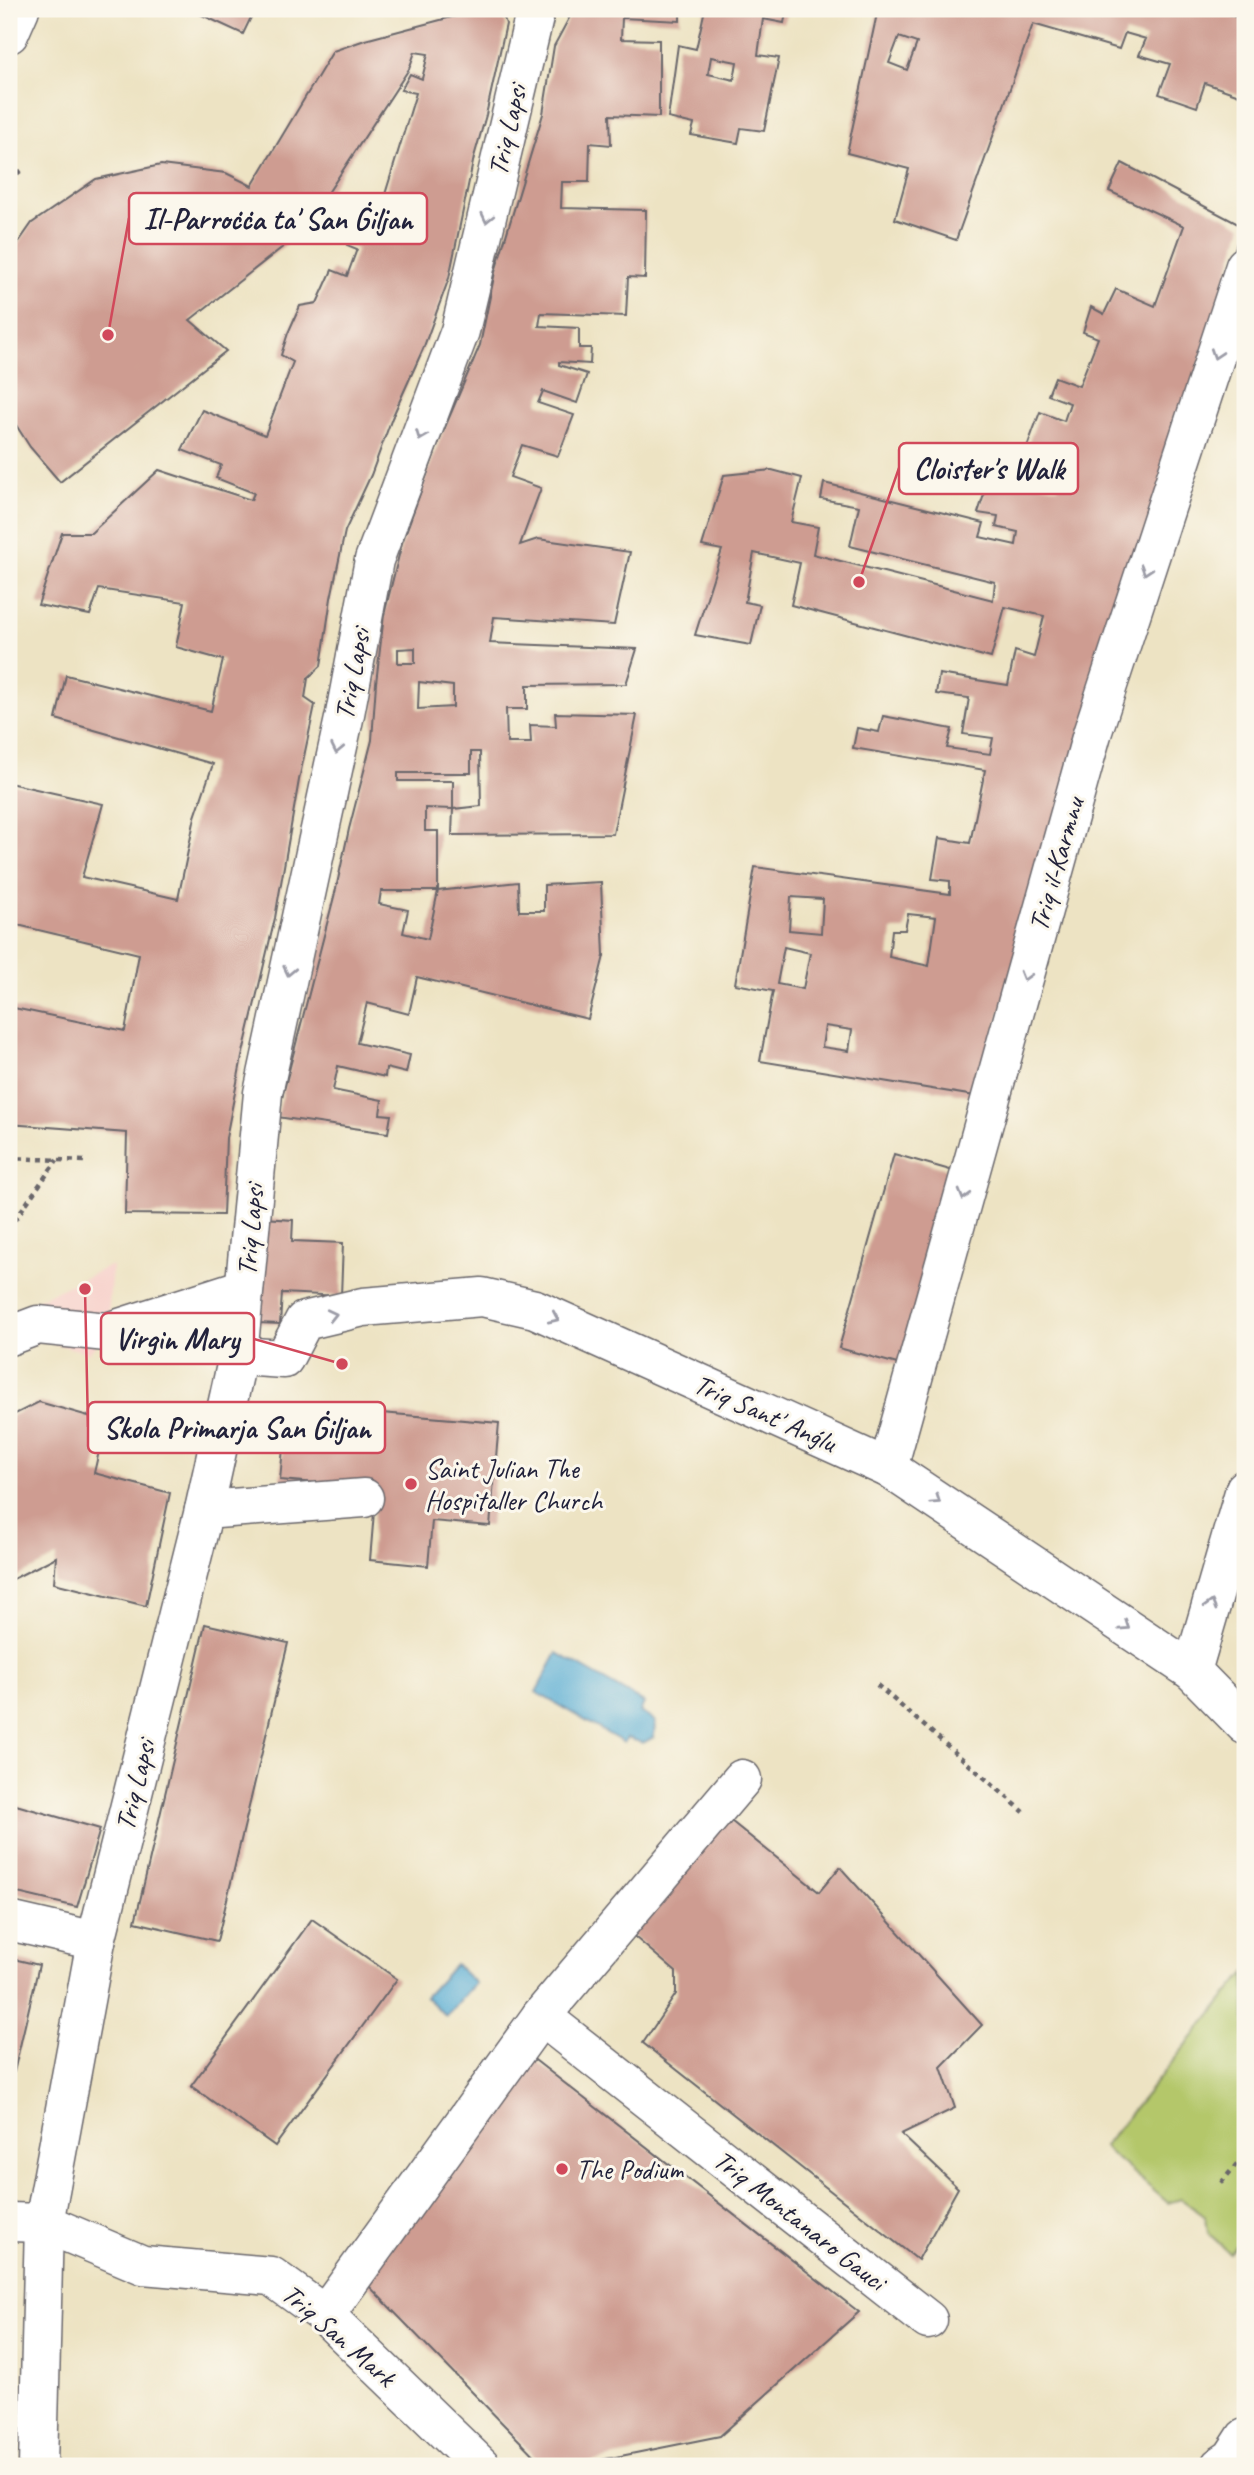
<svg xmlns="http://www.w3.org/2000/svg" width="1254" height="2475" viewBox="0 0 1254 2475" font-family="Caveat,sans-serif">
<rect width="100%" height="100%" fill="#fbf7ec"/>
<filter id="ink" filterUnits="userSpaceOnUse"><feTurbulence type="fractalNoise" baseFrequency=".0143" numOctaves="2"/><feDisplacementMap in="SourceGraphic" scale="14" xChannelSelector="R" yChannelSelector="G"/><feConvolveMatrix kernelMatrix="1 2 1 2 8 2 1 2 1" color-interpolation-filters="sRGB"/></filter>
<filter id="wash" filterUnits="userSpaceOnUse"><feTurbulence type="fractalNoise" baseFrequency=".00686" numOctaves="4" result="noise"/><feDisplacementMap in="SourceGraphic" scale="28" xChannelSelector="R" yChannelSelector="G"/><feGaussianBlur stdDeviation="1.57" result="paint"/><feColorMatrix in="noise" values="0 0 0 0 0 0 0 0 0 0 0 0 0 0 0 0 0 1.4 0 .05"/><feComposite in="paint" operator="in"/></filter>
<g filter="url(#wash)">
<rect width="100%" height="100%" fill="#ede3c3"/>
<!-- built -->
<g fill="#f7d0ca">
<path d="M112 1265 107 1332 89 1353 41 1340 9 1356V1313Z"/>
<path d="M9 2317 14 2322 12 2466H9Z"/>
</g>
<!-- green -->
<path fill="#b4c76a" stroke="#6b7452" stroke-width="2" d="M1245 1973V2236L1230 2253 1208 2233 1206 2217 1181 2199 1168 2203 1103 2147Z"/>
<!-- water -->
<g fill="#56acd3" stroke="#3c6787" stroke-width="2">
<path d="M557 1653 644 1703 640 1712 655 1721 654 1737 643 1743 627 1738 624 1743 536 1692Z"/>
<path d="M455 1964 475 1983 446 2016 425 1997Z"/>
</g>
<g id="blocks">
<!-- building -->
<g fill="#ce9c91" fill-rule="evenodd">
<path d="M189 9H255L243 34Z"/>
<path d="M482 9H501L506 24 486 115 474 157 449 278 423 349 392 418 371 475 345 531 331 598 321 666 308 678 305 698 315 705 299 780 275 918 242 1057 226 1138 223 1215 125 1214 127 1133 9 1124V1007L125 1031 139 954 9 923V783L103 804 82 877 178 899 195 817 213 764 56 719 66 675 211 711 223 660 176 647 185 602 99 589 90 615 38 605 62 533H91L159 470 251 500 254 493 216 478 221 465 182 450 202 410 265 435 293 362 281 355 288 333 300 306 317 303 332 270 347 276 357 249 347 245 363 195 383 201 416 93 401 90 410 74 422 79 428 54 415 52 409 69 303 231 190 320 226 351 60 482 30 447 9 414V256L32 223 96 179 161 165 226 173 252 186 333 51 365 40Z"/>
<path d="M574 9H680V21L622 18 621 39 659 40V117L610 115 611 145 590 143 589 182H562L561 208 646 210 645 278 628 277 626 316 541 313 539 326 579 328V348H591L590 364 559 362V365L587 374 577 403 543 391 538 403 574 415 558 456 522 445 510 477 541 488 520 545 538 539 630 552 614 625 494 617 490 643 637 649 626 684 527 685V709H506L507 743H531L530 725 556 726 555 713 637 715 613 834 452 835 453 809 481 806 480 752H471V773H398V781H453V809L425 808V831H438V891H381L379 904 408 910 403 933 428 939 438 891 518 882 519 911H544V885L601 882 604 956 588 1019 417 977 409 1014 367 1003 357 1043 410 1055 406 1073 386 1068 385 1077 338 1066 333 1090 382 1100 380 1114 391 1115 388 1133 277 1117 336 889 349 829 372 740 376 683 384 615 402 543 440 439 480 345 495 272 543 114 554 46ZM415 648V663H398V649ZM419 682 453 686V707L418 709Z"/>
<path d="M705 9H787L784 23 763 19 758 55 779 58 764 131 741 128 738 143 691 135 694 124 668 118 678 45 696 49ZM711 57 737 62 734 80 708 74Z"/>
<path d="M878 9H1216L1245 21V97L1205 83 1197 107 1159 94 1170 64 1139 55 1146 39 1125 33 1119 49 1033 24 956 240 895 219 909 169 847 153ZM899 37 917 43 907 70 889 63Z"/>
<path d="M1122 163 1242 226 975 1096 760 1061 773 991 735 984 755 867 950 894V881L932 879 939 838 970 843 985 770 853 748 857 728 879 732 883 716 952 729 947 748 990 754 993 738 963 734 969 698 936 694 939 674 1008 685 1015 651 1034 657 1044 616 1005 607 991 658 791 605 800 563 754 553 745 602 760 605 751 645 695 635 722 550 702 546 724 475 772 470 802 478 791 522 818 527 813 554 993 600 995 582 850 546 859 506 821 499 824 483 984 523 980 537 1016 545 1018 532 996 527 998 516 978 513 994 464 1011 470 1015 459 1043 467 1039 484 1058 488 1061 474 1043 467 1047 455 1027 447 1040 412 1064 421 1070 403 1048 395 1055 377 1079 386 1098 338 1083 332 1091 307 1104 314 1116 289 1155 306 1184 226 1109 191ZM791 897 823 899 821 933 789 930ZM908 914 936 917 929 966 889 957 892 930H905ZM784 947 810 953 803 989 777 984ZM825 1026 852 1030 849 1051 822 1047Z"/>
<path d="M894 1154 957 1172 901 1365 839 1348Z"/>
<path d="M263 1218 293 1220 292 1241 343 1243 341 1296 282 1293 280 1324 258 1323Z"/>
<path d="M39 1402 106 1421 94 1473 170 1493 146 1606 54 1583 56 1557 9 1581V1417Z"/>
<path d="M287 1405 499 1423 490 1526 432 1521 428 1566 370 1560 376 1488 280 1480Z"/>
<path d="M205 1624 288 1643 217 1941 135 1922Z"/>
<path d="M9 1803 100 1829 77 1907 9 1891Z"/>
<path d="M726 1817 819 1892 840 1867 982 2025 941 2067 955 2108 901 2134 958 2188 918 2260 643 2043 676 1994V1972L630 1933Z"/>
<path d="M312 1919 397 1979 275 2146 191 2086Z"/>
<path d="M9 1958 39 1965 14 2072 9 2071Z"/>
<path d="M531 2057 859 2312 720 2436 571 2466H544L365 2282Z"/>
</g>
</g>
</g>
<g filter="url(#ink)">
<use href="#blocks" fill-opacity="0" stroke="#69666b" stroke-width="2"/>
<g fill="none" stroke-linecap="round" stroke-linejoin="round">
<defs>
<g id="minor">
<path d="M9 1336 38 1325 107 1332 244 1288"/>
<path d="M238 1356 284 1359 304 1321 363 1307 482 1297 535 1309 888 1468 1192 1671 1245 1725"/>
<path d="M888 1468 1092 734 1245 266"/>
<path d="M204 1510 364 1498"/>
<path d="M1192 1671 1245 1489"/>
<path d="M9 1921 96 1941"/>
<path d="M541 2016 928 2320"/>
<path d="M9 2222 44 2223 143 2265 271 2276 325 2315 481 2466"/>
<path d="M325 2315 541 2016 742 1779"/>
<path d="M38 2466 44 2223 96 1941 204 1510 238 1356 263 1093 345 714 374 560 460 331 536 9"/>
<path d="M1220 2466 1232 2458 1245 2438"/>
</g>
<path id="major" d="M9 34 20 9"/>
</defs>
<!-- minor casing -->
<use href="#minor" stroke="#69666b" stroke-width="41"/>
<!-- major casing -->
<use href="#major" stroke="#69666b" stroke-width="41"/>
<!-- path -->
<g stroke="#69666b" stroke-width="4.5" stroke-dasharray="5 5" stroke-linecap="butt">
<path d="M9 179 25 168"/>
<path d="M9 1158 86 1161"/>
<path d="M9 1228 57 1160"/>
<path d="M877 1685 1024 1812"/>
<path d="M1221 2183 1245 2154"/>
</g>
<!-- minor -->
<use href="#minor" stroke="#fff" stroke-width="38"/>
<!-- major -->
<use href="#major" stroke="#fff" stroke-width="38"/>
</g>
<!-- one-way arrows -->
<defs><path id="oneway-chevron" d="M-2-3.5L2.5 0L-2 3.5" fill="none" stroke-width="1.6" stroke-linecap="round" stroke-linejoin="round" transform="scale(1.75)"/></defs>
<g stroke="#9c9ca7">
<use href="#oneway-chevron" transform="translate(487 218) rotate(103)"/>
<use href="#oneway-chevron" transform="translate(1216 354) rotate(108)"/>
<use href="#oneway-chevron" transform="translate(421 436) rotate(111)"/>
<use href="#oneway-chevron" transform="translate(1146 570) rotate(108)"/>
<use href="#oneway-chevron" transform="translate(337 749) rotate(102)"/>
<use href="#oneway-chevron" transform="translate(289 971) rotate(102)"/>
<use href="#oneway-chevron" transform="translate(1025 976) rotate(106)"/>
<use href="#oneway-chevron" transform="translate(964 1195) rotate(106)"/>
<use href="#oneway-chevron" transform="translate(332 1315) rotate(-13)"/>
<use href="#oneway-chevron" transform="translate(554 1318) rotate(24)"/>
<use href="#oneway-chevron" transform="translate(936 1500) rotate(34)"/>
<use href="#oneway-chevron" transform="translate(1211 1605) rotate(-74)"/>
<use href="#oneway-chevron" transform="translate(1125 1626) rotate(34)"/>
</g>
</g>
<!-- markers -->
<g fill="#d1495b" stroke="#fbf7ec" stroke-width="2.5">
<circle cx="411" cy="1484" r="7"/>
<circle cx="562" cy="2169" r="7"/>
</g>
<g text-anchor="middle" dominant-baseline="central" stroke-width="6" stroke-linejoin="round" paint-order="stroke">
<!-- street labels -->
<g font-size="28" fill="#22223b" stroke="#fbf7ec">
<text transform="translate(507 130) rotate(-77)">Triq Lapsi</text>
<text transform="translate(352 674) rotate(-79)">Triq Lapsi</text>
<text transform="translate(1056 864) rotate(-74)">Triq il-Karmnu</text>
<text transform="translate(250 1230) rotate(-85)">Triq Lapsi</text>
<text transform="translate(765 1413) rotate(24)">Triq Sant' Anǵlu</text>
<text transform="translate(135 1785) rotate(-76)">Triq Lapsi</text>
<text transform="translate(800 2220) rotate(38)">Triq Montanaro Gauci</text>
<text transform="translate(339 2335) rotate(41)">Triq San Mark</text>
</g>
<!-- poi labels -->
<g font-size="28" fill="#22223b" stroke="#fbf7ec" text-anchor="start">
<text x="425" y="1468">Saint Julian The<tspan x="425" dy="32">Hospitaller Church</tspan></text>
<text x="576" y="2169">The Podium</text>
</g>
</g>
<!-- callouts -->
<path fill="none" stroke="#d1495b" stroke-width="2.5" d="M108 335L129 218M859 582L899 468M342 1364L254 1339M85 1289L88 1427"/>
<g fill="#d1495b" stroke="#fbf7ec" stroke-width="2.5">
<circle cx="108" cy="335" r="7"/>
<circle cx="859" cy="582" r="7"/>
<circle cx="342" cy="1364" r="7"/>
<circle cx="85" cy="1289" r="7"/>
</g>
<g fill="#fbf7ec" stroke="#d1495b" stroke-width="2.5">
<rect x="129" y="193" width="298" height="51" rx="7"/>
<rect x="899" y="443" width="179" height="51" rx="7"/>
<rect x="101" y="1313" width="153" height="51" rx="7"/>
<rect x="88" y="1402" width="297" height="51" rx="7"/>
</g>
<g font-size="30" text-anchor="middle" font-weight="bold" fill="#22223b">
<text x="278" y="229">Il-Parroċċa ta' San Ġiljan</text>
<text x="989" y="479">Cloister's Walk</text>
<text x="177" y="1349">Virgin Mary</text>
<text x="237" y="1438">Skola Primarja San Ġiljan</text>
</g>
<!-- margin -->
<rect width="1254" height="2475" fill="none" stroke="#fbf7ec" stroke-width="35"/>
</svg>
